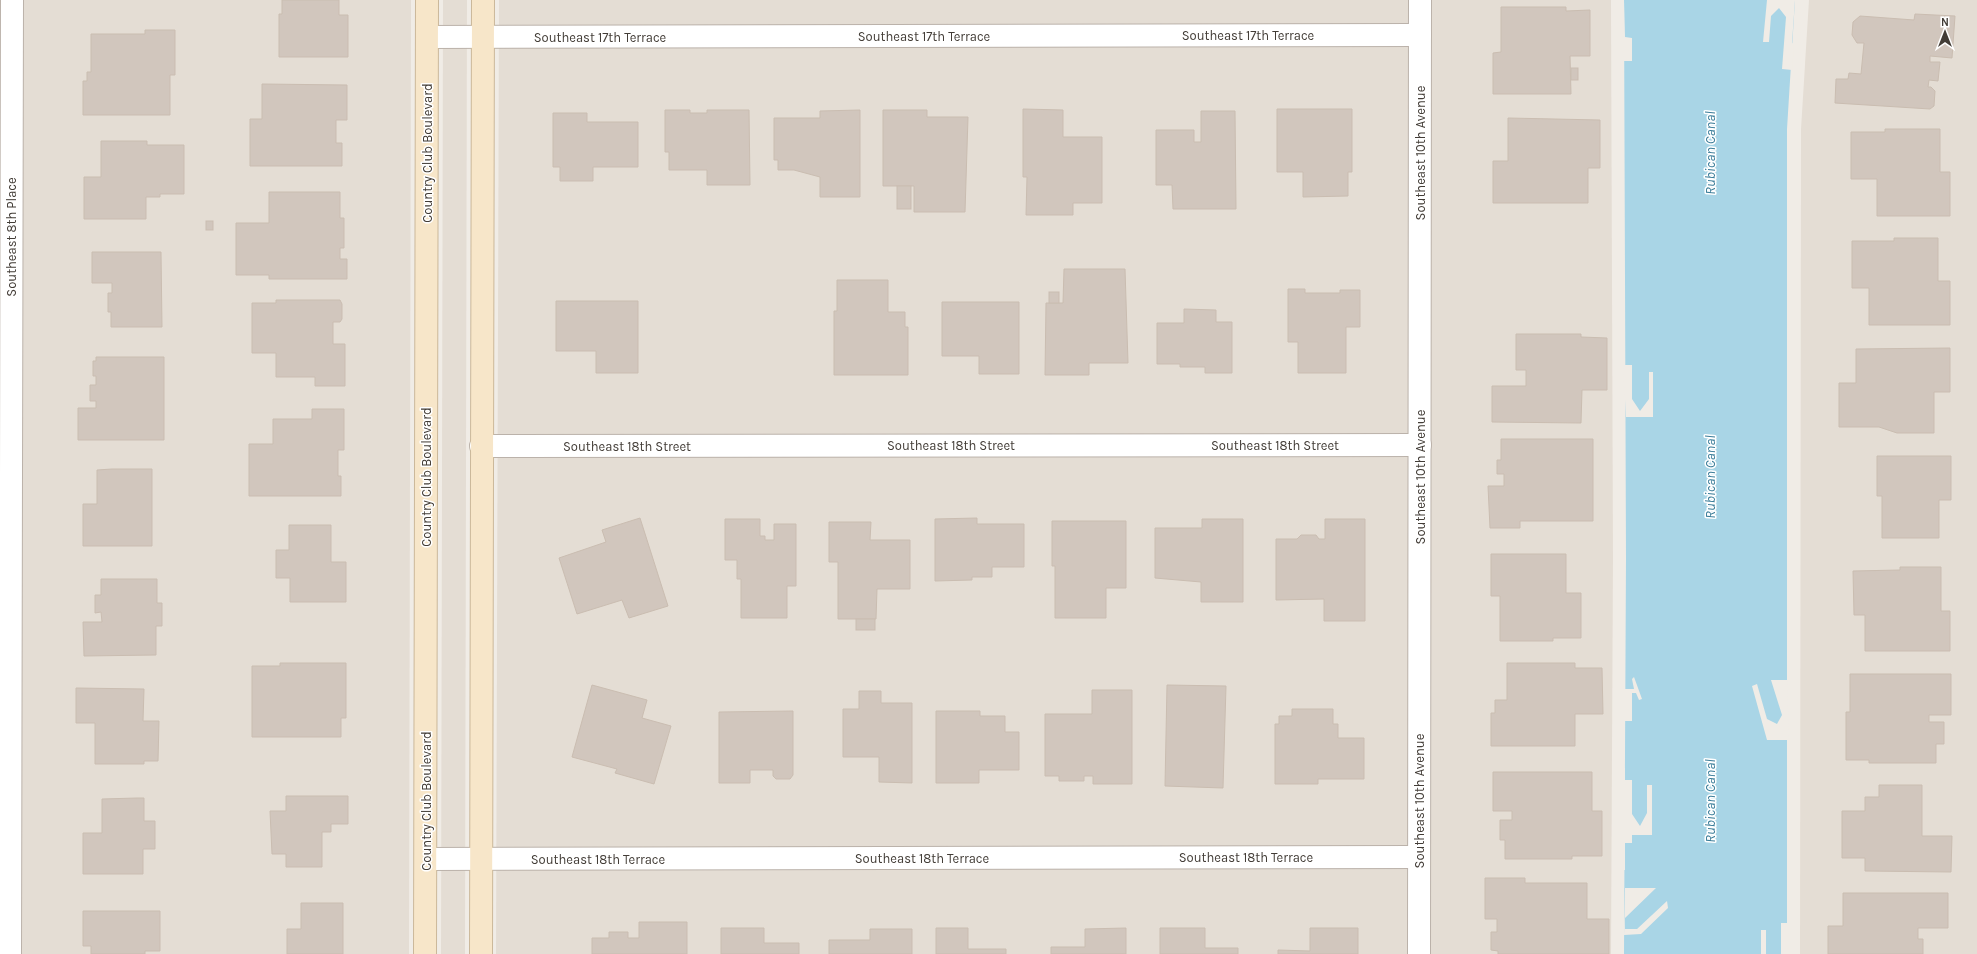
<svg xmlns="http://www.w3.org/2000/svg" width="1977" height="954" viewBox="0 0 1977 954" font-family="Karla,sans-serif">
<rect width="100%" height="100%" fill="#f0ece6"/>
<!-- residential -->
<g fill="#e4ddd4">
<path d="M0 0H411L409 954H0Z"/>
<path d="M443 0H467L465 954H441Z"/>
<path d="M499 0H1611L1613 558 1611 954H496Z"/>
<path d="M1809 0H1977V954H1800L1801 129Z"/>
</g>
<!-- water -->
<path fill="#a9d5e6" d="M1624 0H1795L1787 129V954H1624L1626 558Z"/>
<!-- pier -->
<g fill="#f0ece6">
<path d="M1622 0H1624L1625 37 1632 38V61H1623Z"/>
<path d="M1767 0H1795L1792 43 1794 44 1792 70 1782 69 1786 17 1779 8 1771 16 1769 42H1763Z"/>
<path d="M1623 365H1632V399L1640 411 1649 399V372H1653V417H1626Z"/>
<path d="M1634 677 1642 699 1639 700 1636 693H1632V721H1623V693H1625V689H1634L1632 679Z"/>
<path d="M1771 680H1787L1789 740H1767L1752 686 1757 684 1767 719 1777 724 1782 715Z"/>
<path d="M1623 768H1625V780H1632V814L1640 826 1647 813V785H1652V835H1632V843H1625V870H1623Z"/>
<path d="M1625 888H1656L1625 918V929H1637L1667 901 1668 908 1641 934 1624 935Z"/>
<path d="M1781 923H1789L1787 954H1781Z"/>
<rect x="1761" y="930" width="5" height="24"/>
</g>
<!-- building -->
<g fill="#d1c6bd" stroke="#cabdb1">
<path d="M282 0H339V15H348V57H279V14H282Z"/>
<path d="M1501 7H1566V11L1590 10V56H1570L1571 94H1493V53L1501 52Z"/>
<path d="M1915 14 1955 16 1952 58 1930 56V62H1940L1938 81 1929 80 1928 87H1931L1935 91 1934 106 1930 109 1835 103 1836 79H1848L1849 73 1861 74 1864 43H1857L1852 35 1853 22 1860 16 1914 20Z"/>
<path d="M145 30H175V75H170V115H83V81H87V72H91V34H145Z"/>
<rect x="1571" y="68" width="7" height="12"/>
<path d="M262 84 347 85V120H336V143H342V166H250V119H262Z"/>
<path d="M1023 109 1063 110V137H1102V203H1073V215H1026L1027 177H1023Z"/>
<path d="M1277 109H1352V172H1348V196L1303 197V172H1277Z"/>
<path d="M665 110H690V113H707V110H749L750 185H707V170H669V152H665Z"/>
<path d="M860 110V197H820V177L794 170H778V160H774V118H820V111Z"/>
<path d="M883 110H927V117H968L965 212H914V186H883Z"/>
<path d="M1201 111H1235L1236 209H1173L1172 185H1156V130H1194V142H1201Z"/>
<path d="M553 113H587V122H638V167H593V181H560V167H553Z"/>
<path d="M1508 118 1600 120V168H1588V203H1493V161H1508Z"/>
<path d="M1885 129H1940V172H1950V216H1877V179H1851V132H1885Z"/>
<path d="M101 141H147V145H184V194H160V197H146V219H84V177H101Z"/>
<rect x="897" y="186" width="14" height="23"/>
<path d="M269 192H340V218H344V248H340V259H347V279H269V275H236V223H269Z"/>
<rect x="206" y="221" width="7" height="9"/>
<path d="M1894 238H1938V281H1950V325H1869V288H1852V241H1894Z"/>
<path d="M92 252H161L162 327H111V312H108V293H112V283H92Z"/>
<path d="M1064 269H1125L1128 363H1089V375H1045L1046 303H1063Z"/>
<path d="M837 280H888V312H905V327H908V375H834V311H837Z"/>
<path d="M1288 289H1305V293H1340V290H1360V327H1346V373H1298V342H1288Z"/>
<rect x="1049" y="292" width="10" height="11"/>
<path d="M276 300H340L342 304V319L340 322H333V344H345V386H315V377H276V353H252V303H276Z"/>
<path d="M556 301H638V373H596V351H556Z"/>
<path d="M942 302H1019V374H979V356H942Z"/>
<path d="M1184 309 1216 310V322H1232V373H1205V367H1180V364H1157V323H1184Z"/>
<path d="M1516 334H1581V337L1607 338V390H1582L1581 423 1492 422V386H1526V370H1516Z"/>
<path d="M1950 348V392H1934V433H1897L1879 427H1839V383H1856V349Z"/>
<path d="M96 357H164V440H78V408H96V401H90V385H96V376H93V361H96Z"/>
<path d="M312 409H344V450H338V476H341V496H249V444H273V419H312Z"/>
<path d="M1501 439H1593V521H1520V528H1490L1488 486H1504V474H1497V460H1501Z"/>
<path d="M1877 456H1951V500H1939V538H1882V496H1877Z"/>
<path d="M112 469H152V546H83V504H97V470Z"/>
<path d="M640 518 668 606 629 618 622 600 577 614 559 558 606 542 602 530Z"/>
<path d="M977 518V524H1024V567H992V577H972V580L935 581V519Z"/>
<path d="M725 519H760V536H765V540H774V524H796V586H787V618H741V579H737V560H725Z"/>
<path d="M1202 519H1243V602H1201V582L1155 578V528H1202Z"/>
<path d="M1325 519H1365V621H1324V599L1276 600V539H1297L1301 535H1316L1319 539H1325Z"/>
<path d="M1052 521H1126V588H1106V618H1055V566H1052Z"/>
<path d="M829 522H871L870 540H910V589H877L876 619H838V562H829Z"/>
<path d="M289 525H331V562H346V602H290V578H276V550H289Z"/>
<path d="M1491 554H1566V593H1581V638H1553V641H1500V596H1491Z"/>
<path d="M1900 567H1941V611H1950V651H1865V615H1854L1853 571 1900 570Z"/>
<path d="M101 579H157V603H162V626H156V655L84 656 83 622H102L101 612 95 613V595H101Z"/>
<rect x="856" y="619" width="19" height="11"/>
<path d="M280 663H346V718H341V737H252V666H280Z"/>
<path d="M1507 663H1575V668H1602L1603 714H1575V746H1491V713H1495V700H1507Z"/>
<path d="M1850 674H1951V715H1929V722H1944V744H1936V763H1869V760H1846V712H1850Z"/>
<path d="M592 685 647 700 642 718 671 726 654 784 615 773 617 769 572 757Z"/>
<path d="M1167 685 1226 686 1223 788 1165 786Z"/>
<path d="M76 688 144 689 143 721H159L158 761H144V764H95V723H76Z"/>
<path d="M1092 690H1132V784H1093V776H1084V781H1059V776H1045V714H1092Z"/>
<path d="M859 691H881V703H912V783L879 782V757H843V709H859Z"/>
<path d="M1292 709H1333V724H1338V738H1364V779H1318V784H1275V724H1279V716H1292Z"/>
<path d="M793 711V775L790 779H776L773 776V770H750V783H719V712Z"/>
<path d="M936 711H980V716H1005V732H1019V770H979V783H936Z"/>
<path d="M1493 772H1592V811H1602V856H1572V859H1505V840H1500V820H1512V811H1493Z"/>
<path d="M1879 785H1922V836H1952L1951 872 1865 871V858H1842V811H1865V797H1879Z"/>
<path d="M286 796H348V824H331V832H322V867H286V854H272L270 811H286Z"/>
<path d="M137 798H144V821H155V849H143V874H83V833H102V799Z"/>
<path d="M1485 878H1525V883H1587V919H1609V954H1498V951L1491 950V932H1497V919H1485Z"/>
<path d="M1843 893H1948V928H1918V939H1923V954H1828V926H1843Z"/>
<path d="M301 903H343V954H287V929H301Z"/>
<path d="M83 911H160V951H145V954H91V946H83Z"/>
<path d="M639 922H687V954H592V938H609V932H628V938H639Z"/>
<path d="M721 928H764V943H799V954H721Z"/>
<path d="M936 928H968V949H1006V954H936Z"/>
<path d="M1126 928V954H1051V947H1085V929Z"/>
<path d="M1160 928H1205V948H1238V954H1160Z"/>
<path d="M1310 928H1358V954H1278V950L1310 951Z"/>
<path d="M870 929H912V954H829V940H870Z"/>
</g>
<g fill="none" stroke-linecap="round" stroke-linejoin="round">
<defs>
<g id="street">
<path d="M427 37 1420 35"/>
<path d="M481 446 1420 445"/>
<path d="M426 859 1419 857"/>
<path d="M10 954 12 0"/>
<path d="M1419 954 1420 0"/>
</g>
<g id="secondary">
<path d="M425 954 427 0"/>
<path d="M481 954 483 0"/>
</g>
</defs>
<!-- street casing -->
<use href="#street" stroke="#bbb2aa" stroke-width="24"/>
<!-- secondary casing -->
<use href="#secondary" stroke="#cbb89a" stroke-width="24"/>
<!-- street -->
<use href="#street" stroke="#fff" stroke-width="22"/>
<!-- secondary -->
<use href="#secondary" stroke="#f7e6c9" stroke-width="22"/>
</g>
<g text-anchor="middle" dominant-baseline="central" stroke-width="3" stroke-linejoin="round" paint-order="stroke">
<!-- street labels -->
<g font-size="13" fill="#423c36" stroke="#fff">
<text x="1248" y="35">Southeast 17th Terrace</text>
<text x="924" y="36">Southeast 17th Terrace</text>
<text x="600" y="37">Southeast 17th Terrace</text>
<text transform="translate(427 153) rotate(-90)">Country Club Boulevard</text>
<text transform="translate(1420 153) rotate(-90)">Southeast 10th Avenue</text>
<text transform="translate(11 237) rotate(-90)">Southeast 8th Place</text>
<text x="951" y="445">Southeast 18th Street</text>
<text x="1275" y="445">Southeast 18th Street</text>
<text x="627" y="446">Southeast 18th Street</text>
<text transform="translate(426 477) rotate(-90)">Country Club Boulevard</text>
<text transform="translate(1420 477) rotate(-90)">Southeast 10th Avenue</text>
<text transform="translate(426 801) rotate(-90)">Country Club Boulevard</text>
<text transform="translate(1419 801) rotate(-90)">Southeast 10th Avenue</text>
<text x="1246" y="857">Southeast 18th Terrace</text>
<text x="922" y="858">Southeast 18th Terrace</text>
<text x="598" y="859">Southeast 18th Terrace</text>
</g>
<!-- water labels -->
<g font-size="14" font-style="italic" fill="#3b7d99" stroke="#fff">
<text transform="translate(1710 153) rotate(-90)">Rubican Canal</text>
<text transform="translate(1710 477) rotate(-90)">Rubican Canal</text>
<text transform="translate(1710 801) rotate(-90)">Rubican Canal</text>
</g>
</g>
<!-- north arrow -->
<g transform="translate(1945 32)" stroke="#ffffff" stroke-width="3" paint-order="stroke">
<path d="M0-3L7 15L0 10L-7 15Z" fill="#423c36"/>
<text y="-6" font-size="11" font-weight="bold" text-anchor="middle" fill="#423c36">N</text>
</g>
</svg>
